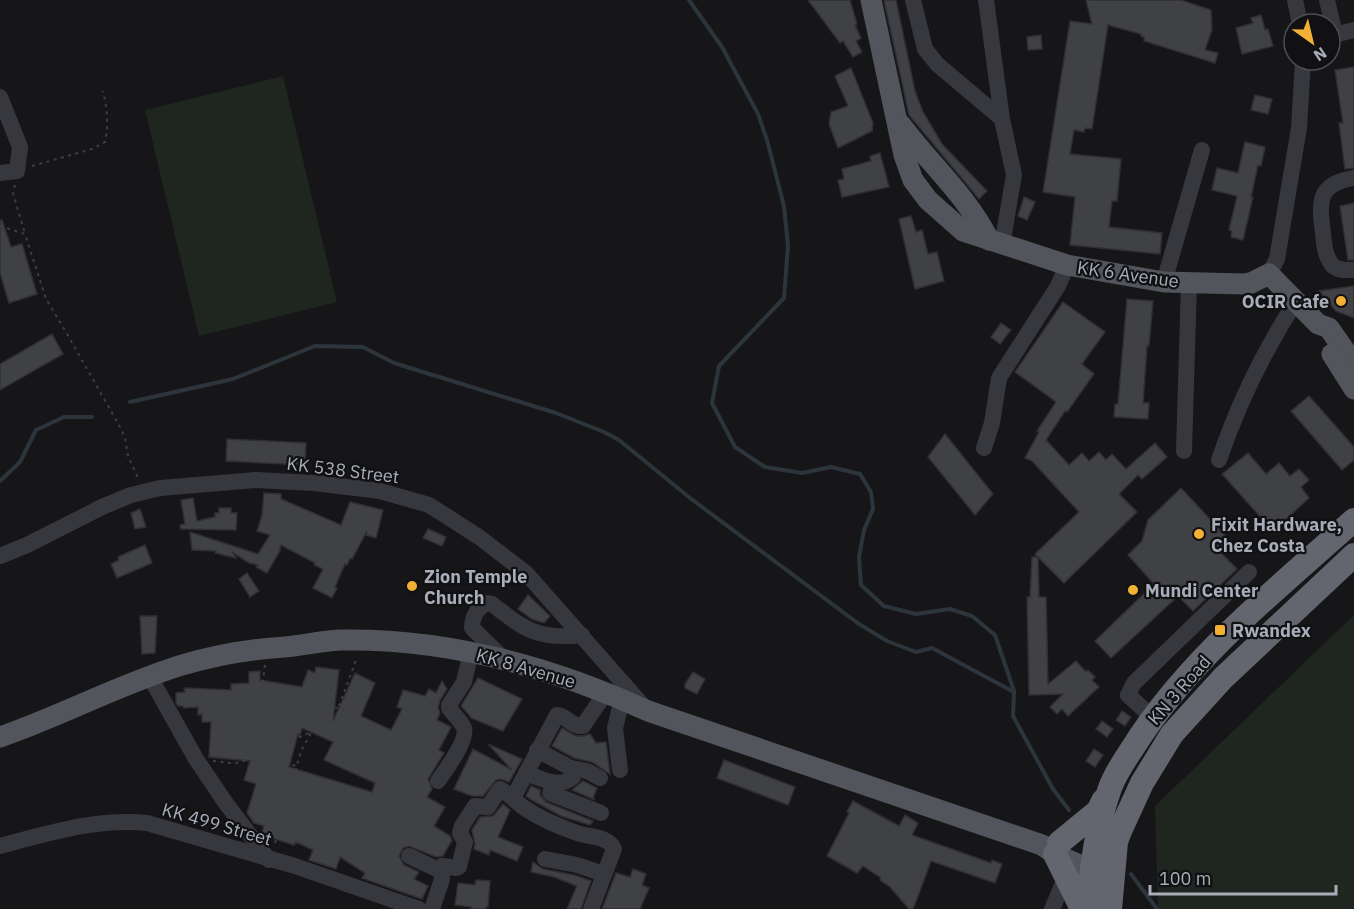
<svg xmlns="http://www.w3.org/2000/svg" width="1354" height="909" viewBox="0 0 1354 909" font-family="'IBM Plex Sans',sans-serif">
<rect width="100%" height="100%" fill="#161618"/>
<!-- green -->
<g fill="#1e261f">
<path d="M283 76 337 302 199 336 145 110Z"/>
<path d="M1354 615V909H1158L1155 806Z"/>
</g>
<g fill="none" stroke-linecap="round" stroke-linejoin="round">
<!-- stream -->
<g stroke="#2c353c" stroke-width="4">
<path d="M689 0 722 47 758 114 767 140 784 206 788 246 784 298 719 366 712 403 735 447 765 467 802 473 831 467 860 474 871 492 873 509 864 530 859 557 861 585 884 606 916 614 950 609 972 616 995 635 1014 691"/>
<path d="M130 402 233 379 315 346 363 347 394 363 556 413 604 432 619 440 690 498 859 624 887 641 916 652 932 648 1014 692 1013 716 1053 789 1069 810"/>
<path d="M0 481 20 462 36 430 64 417H92"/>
<path d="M1131 874 1157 909"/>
</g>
</g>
<!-- building -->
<g fill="#404145" stroke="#303034" stroke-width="1.5" fill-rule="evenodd">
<path d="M808 0H850L857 24 855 25 861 38 856 41 862 52 853 57 843 41 840 43Z"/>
<path d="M884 0H896L915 91 923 112 942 144 987 191 979 199 909 115Z"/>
<path d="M1086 0H1181L1211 10 1212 30 1205 50 1218 53 1215 63 1144 41V37L1141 36V34L1108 25 1092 129 1085 128 1084 132 1074 130 1070 154 1121 159 1117 201H1112L1109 227 1162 233 1160 254 1070 245 1075 197 1043 192 1070 21 1092 24Z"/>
<path d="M1261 15 1265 30 1268 29 1273 46 1242 54 1236 28 1253 23 1251 18Z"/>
<path d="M1041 35 1042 49 1028 50 1027 37Z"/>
<path d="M1354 67V168L1345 169 1339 123H1343L1335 70Z"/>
<path d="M851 68 873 123 872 131 838 148 829 124 831 112 848 106 835 76Z"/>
<path d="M1255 95 1272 99 1268 114 1251 110Z"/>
<path d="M1245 142 1265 147 1261 166 1258 165 1251 197H1253L1243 240 1231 237 1232 231 1229 230 1237 196 1212 190 1217 168 1238 173Z"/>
<path d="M880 153 889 187 842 197 838 180 844 179 842 169 871 161 870 156Z"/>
<path d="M1024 197 1035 202 1027 220 1018 216Z"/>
<path d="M1354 203V260H1348L1340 206Z"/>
<path d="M911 216 916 232 922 230 928 254 937 252 944 281 915 289 899 219Z"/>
<path d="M0 220H2L11 247 22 244 37 294 9 303 0 273Z"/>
<path d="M1354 286V318L1336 311 1319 291Z"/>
<path d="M1127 299 1153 301 1149 346H1147L1143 403H1149L1148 419 1114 417 1115 404H1118Z"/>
<path d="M1063 302 1105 332 1082 364 1094 374 1067 412 1065 411 1046 440 1069 465 1082 453 1089 461 1099 452 1106 460 1112 454 1126 469 1155 443 1167 457 1142 479 1138 475 1119 494 1137 512 1064 583 1035 554 1079 512 1032 461 1025 458 1039 432 1037 431 1056 402 1015 372Z"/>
<path d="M1001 323 1011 330 1000 344 991 337Z"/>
<path d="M52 334 63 354 0 390V364Z"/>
<path d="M1309 396 1354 447V460L1342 470 1291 411Z"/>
<path d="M945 434 993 494 975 515 928 457Z"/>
<path d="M227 439 306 443 305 465 226 461Z"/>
<path d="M1248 453 1266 474 1279 463 1290 476 1299 469 1309 480 1301 487 1309 498 1273 531 1222 474Z"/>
<path d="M1181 488 1233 544 1222 554 1237 569 1193 611 1178 596 1111 658 1095 641 1154 584 1128 555 1142 541 1148 520Z"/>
<path d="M264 493 281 494V499L341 525 350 502 383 510 376 538 366 535 367 531 352 559 350 558 347 565 345 564 335 587 337 588 332 598 313 588 323 569 314 565 315 563 281 545 279 551 281 549 267 573 256 567 258 565 249 563 232 552 236 558 215 553 216 551 192 550 190 532 258 554 270 535 257 531 262 515Z"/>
<path d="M193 498 197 521 215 517V513H219V508H231V513H237L236 530 181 529 180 525 185 524 181 500Z"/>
<path d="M140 509 146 527 135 529 131 513Z"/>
<path d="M428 529 446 537 442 546 423 538Z"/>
<path d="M145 545 152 563 117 578 111 564 119 560 118 557Z"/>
<path d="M1032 557H1038L1039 597H1046L1048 684 1076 661 1086 672 1088 670 1095 677 1092 680 1099 687 1068 716 1062 709 1057 714 1050 707 1063 694 1029 695 1027 597H1030Z"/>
<path d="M247 573 259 591 250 597 239 579Z"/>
<path d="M528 595 550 616 544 623 532 619 518 609Z"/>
<path d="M140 616H157L155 653 142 654Z"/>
<path d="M316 667 339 670 333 721 355 673 375 683 361 716 391 730 402 709 397 707 403 690 425 696 429 689 436 693 442 681 447 689 440 700 438 708 440 713 437 720 451 727 439 750 444 753 428 779 432 789 427 797 445 807 434 826 450 836 452 840 443 856 436 857 409 846 403 848 399 856 404 865 419 872 414 879 428 886 422 899 362 878 365 873 340 857 336 869 309 860 313 850 296 842 294 845 263 835 262 833 264 826 254 823 247 813 256 784 244 780 250 761 209 757 211 722H202V714L198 715V707L184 708 183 706H178L176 702V693L185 692 184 688 231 690V684L249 683V672L260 671V680L302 687 308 670 315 673ZM302 728 333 742 324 760 375 783 372 792 289 767 298 734 300 735Z"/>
<path d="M693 672 705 679 697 694 685 688V684Z"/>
<path d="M478 678 522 699 503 731 471 718 470 716 461 706Z"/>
<path d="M1122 711 1131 717 1125 726 1116 720Z"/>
<path d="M1102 721 1113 729 1107 737 1096 729Z"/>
<path d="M562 728 576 736H583L590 734 596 743 606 742 610 774 592 762 574 758 552 746Z"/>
<path d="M488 744 522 759 509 782 501 779 496 780 483 796H472L454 789 473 749 512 770Z"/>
<path d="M1094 749 1103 755 1095 767 1086 761Z"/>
<path d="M724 760 795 787 788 805 717 778Z"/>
<path d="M583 781 597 788 593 798 595 800 572 790Z"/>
<path d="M531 786 540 790V795L546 802 593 821 590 825 561 816 532 800 526 796Z"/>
<path d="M853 801 899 826 905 815 918 823 912 835 991 863 992 860 1002 864 995 883 931 861 917 899 913 909H909L890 887 880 880 881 878 863 866 857 873 827 856 849 813 847 812Z"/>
<path d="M503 804 510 810 498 837 523 847 517 861 490 850 489 855 474 849 475 844 472 830 480 817 493 816Z"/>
<path d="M533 862 543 869 574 875 591 881 581 909H567L577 886 554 877 531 872Z"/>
<path d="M633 869 646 874 642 885 649 888 640 909H602L616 873 630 877Z"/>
<path d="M476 880 490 881 488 907H486V909H471L472 907 455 905 458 883 475 885Z"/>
</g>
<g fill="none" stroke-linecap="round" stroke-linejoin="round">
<!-- path -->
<g stroke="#3d3f44" stroke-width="2" stroke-dasharray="3 4.5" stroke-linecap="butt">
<path d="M32 166 92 149 105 142C109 124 107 109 103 91"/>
<path d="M15 185 13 193 25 234"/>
<path d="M0 226 25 234 46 299 66 332 120 427 125 438 128 456 138 478"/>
<path d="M265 665 260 705 255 721 256 724 295 736 300 737 311 732"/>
<path d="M261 693C294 699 329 703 360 716 362 732 348 751 341 765"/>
<path d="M339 706 356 660"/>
<path d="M213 761C227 762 241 767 250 756L297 766"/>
<path d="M275 843 301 751 327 704"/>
</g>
<!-- minor -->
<g stroke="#37383d" stroke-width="16">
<path d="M913 0 925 49 937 64 1002 119"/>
<path d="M986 0 1002 119 1014 175 1002 245"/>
<path d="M1295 0 1300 24"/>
<path d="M1327 0 1335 35"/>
<path d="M1330 36 1354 30"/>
<path d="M0 97 20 147 17 171 0 173"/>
<path d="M1354 178C1317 184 1319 202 1323 233 1324 244 1325 256 1332 265 1338 271 1346 270 1354 270"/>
<path d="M1269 274 1277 259 1299 128 1303 60"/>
<path d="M1164 282 1202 150"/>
<path d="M984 448 992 423 999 378 1058 286 1067 265"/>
<path d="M1184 451 1189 283"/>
<path d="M1219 460C1238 404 1264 351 1296 301"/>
<path d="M0 556 27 545 102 507 131 495 160 488 256 480 314 483 380 491 429 505 479 537 526 573 646 709"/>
<path d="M505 660 472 628C472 616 477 609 486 603L492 604C525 630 539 640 582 635"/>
<path d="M150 677 196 759 225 802 269 860"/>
<path d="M1152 717 1128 695 1134 683 1249 572"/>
<path d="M537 750 571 768 587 771 600 778"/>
<path d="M620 770 615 728 622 699"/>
<path d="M526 773C543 779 559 789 573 777L574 769"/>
<path d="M438 781C445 771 468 740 464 728 462 722 454 715 449 708V705L464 682 471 652"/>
<path d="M550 793 601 813"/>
<path d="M513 798 557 715C568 716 571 727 583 726L606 692"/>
<path d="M0 846C49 833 97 818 147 823L295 866 419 909"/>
<path d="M409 856 441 871"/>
<path d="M545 859 577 865 604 874"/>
<path d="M432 909 442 879 441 868 442 866 456 868 459 867 465 842 460 833 462 826 475 806 488 807 500 789C510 794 517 803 526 809 541 819 560 827 577 833 589 837 609 836 614 849L591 909"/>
<path d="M1052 909 1066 876"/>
</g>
<!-- major -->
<g stroke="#53555c" stroke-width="21">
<path d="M871 0 904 155 913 180 928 200 963 231 1067 265 1164 282 1244 284 1251 283 1269 274 1318 324 1329 328 1354 364"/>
<path d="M901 125C930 164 967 196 989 240"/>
<path d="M1332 354 1354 389"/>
<path d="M0 737C61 716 120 684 182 665 216 655 251 649 285 647 303 645 322 641 340 640 446 638 552 667 648 711L1042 845 1055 854 1107 877"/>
</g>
<!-- highway -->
<g stroke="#63666e" stroke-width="24">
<path d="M1059 843 1098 811 1103 801"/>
<path d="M1055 854 1082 909"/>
<path d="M1087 909C1092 868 1096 827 1110 788 1115 774 1124 761 1132 749 1188 659 1276 590 1354 520"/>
<path d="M1110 909 1116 842 1120 831 1142 783 1172 734 1223 678 1354 555"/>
</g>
</g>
<!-- markers -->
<g fill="#f2b134" stroke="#111113" stroke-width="2">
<circle cx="1341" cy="301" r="6"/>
<circle cx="1199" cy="534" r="6"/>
<circle cx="412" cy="586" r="6"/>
<circle cx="1133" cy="590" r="6"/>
<rect x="1214" y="624" width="12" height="12" rx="3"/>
</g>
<g text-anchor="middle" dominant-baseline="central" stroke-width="4.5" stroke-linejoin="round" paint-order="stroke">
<!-- street labels -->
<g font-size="18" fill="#a8adb8" stroke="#111113">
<text transform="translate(1128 274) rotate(8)">KK 6 Avenue</text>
<text transform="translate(343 470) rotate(7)">KK 538 Street</text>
<text transform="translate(526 668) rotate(16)">KK 8 Avenue</text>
<text transform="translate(1179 690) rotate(-49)">KN 3 Road</text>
<text transform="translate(217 824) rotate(16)">KK 499 Street</text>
</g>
<!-- poi labels -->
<g font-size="18" font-weight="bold" fill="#a8adb8" stroke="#111113" text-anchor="start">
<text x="1329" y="301" text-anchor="end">OCIR Cafe</text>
<text x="1211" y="524">Fixit Hardware,<tspan x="1211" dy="21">Chez Costa</tspan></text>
<text x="424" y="576">Zion Temple<tspan x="424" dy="21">Church</tspan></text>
<text x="1145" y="590">Mundi Center</text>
<text x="1232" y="630">Rwandex</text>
</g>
</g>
<!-- north arrow -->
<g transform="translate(1312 42) rotate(146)"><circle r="28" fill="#111113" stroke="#4d4f55" stroke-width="1.5"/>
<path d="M0-4.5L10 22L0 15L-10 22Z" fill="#f2b134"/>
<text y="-9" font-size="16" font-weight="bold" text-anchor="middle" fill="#a8adb8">N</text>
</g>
<!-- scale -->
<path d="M1150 885v9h186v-9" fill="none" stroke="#a8adb8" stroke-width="3"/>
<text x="1159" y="885" font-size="18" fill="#a8adb8" stroke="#111113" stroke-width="4.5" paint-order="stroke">100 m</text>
</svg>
